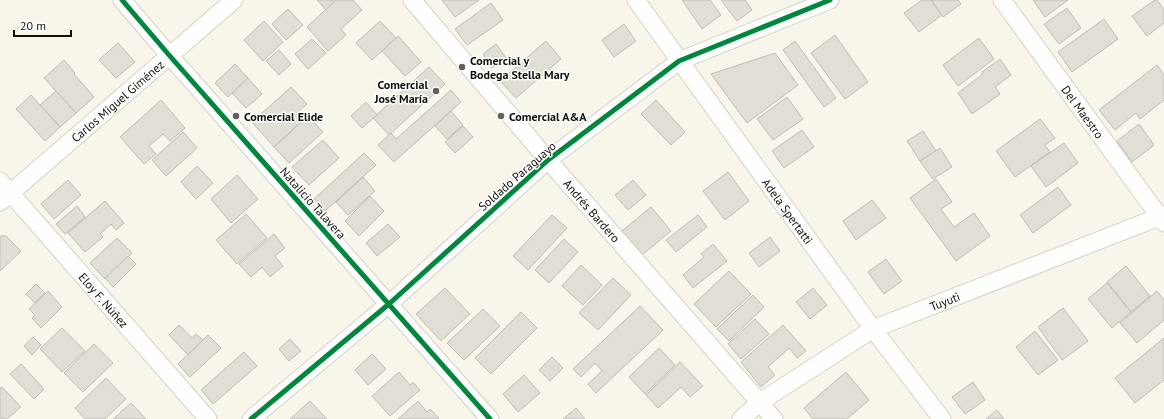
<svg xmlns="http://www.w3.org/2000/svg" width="1164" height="419" viewBox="0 0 1164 419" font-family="'PT Sans',sans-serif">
<rect width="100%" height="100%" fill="#f8f6eb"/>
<!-- building -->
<g fill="#e0ded5" stroke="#bfbdb5">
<path d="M317 0H336L326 10Z"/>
<path d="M336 0H353L362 10 341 29 346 35 328 51 307 27Z"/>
<path d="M442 0H479L455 17Z"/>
<path d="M682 0H710L721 15 702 29Z"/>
<path d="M721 0H745L752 10 737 21Z"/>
<path d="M922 0H931L942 15 919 32 904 13Z"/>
<path d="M931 0H958L961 4 943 17Z"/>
<path d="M1033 0H1068L1045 17Z"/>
<path d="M1155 0H1157L1164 10V23L1147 36 1132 16Z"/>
<path d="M491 3 503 20 467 45 455 29Z"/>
<path d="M1067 8 1081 28 1059 44 1044 24Z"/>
<path d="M288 9 303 25 286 40 272 24Z"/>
<path d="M1104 19 1118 39 1072 72 1058 52Z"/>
<path d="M264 21 283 42 263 61 244 40Z"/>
<path d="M380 21 396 38 372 60 356 43Z"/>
<path d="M624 24 636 41 614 57 602 40Z"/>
<path d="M835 35 868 82 845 99 811 53Z"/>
<path d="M398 36 421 62 405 76 382 51Z"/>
<path d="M979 38 994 59 958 86 943 65Z"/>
<path d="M312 39 326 53 308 69 295 54Z"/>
<path d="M546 41 561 59 516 98 500 81Z"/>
<path d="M795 41 836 98 824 107 783 50Z"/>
<path d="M118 43 135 62 116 78 99 60Z"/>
<path d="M496 44 506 58 492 68 483 54Z"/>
<path d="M279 50 291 64 279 75 266 61Z"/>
<path d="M775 53 798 85 747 123 711 74Z"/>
<path d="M1000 59 1011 75 995 87 1000 94 972 114 958 93 983 74 982 72Z"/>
<path d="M64 60 75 73 74 74 94 97 76 113 44 78Z"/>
<path d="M235 64 248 78 228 97 215 83Z"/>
<path d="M1157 65 1164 75V100L1140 119 1136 113 1115 130 1099 110Z"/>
<path d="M429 67 445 84 389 135 373 118Z"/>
<path d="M248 78 262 94 246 108 232 93Z"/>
<path d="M291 87 307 104 298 112 304 119 274 147 252 122Z"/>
<path d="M451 90 461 102 394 162 378 145 391 133 396 139Z"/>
<path d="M56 91 76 113 60 127 40 105Z"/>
<path d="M31 95 60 127 45 141 16 109Z"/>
<path d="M787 97 803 119 773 140 757 119Z"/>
<path d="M161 100 185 128 170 141 163 134 149 146 156 154 144 164 120 137Z"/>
<path d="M656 100 685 132 671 145 641 114Z"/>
<path d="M366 102 377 115 362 128 351 116Z"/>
<path d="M451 111 463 125 447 139 435 126Z"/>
<path d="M308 116 323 132 289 163 274 147Z"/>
<path d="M1040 119 1055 138 1045 145 1050 152 1015 177 996 151Z"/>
<path d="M1139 124 1154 145 1132 162 1117 141Z"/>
<path d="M463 126 473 137 455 153 445 142Z"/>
<path d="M802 130 814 147 784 168 772 151Z"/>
<path d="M923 131 936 151 920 161 907 141Z"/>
<path d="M183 132 197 148 166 176 152 160Z"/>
<path d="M323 140 339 158 309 185 292 167Z"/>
<path d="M1064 143 1078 163 1046 187 1031 166Z"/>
<path d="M940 148 952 167 933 179 920 161Z"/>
<path d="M364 153 376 165 325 211 314 199Z"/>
<path d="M197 166 213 183 196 199 181 182Z"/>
<path d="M728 172 749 201 725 220 703 191Z"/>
<path d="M237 175 258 199 231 223 211 199Z"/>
<path d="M363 177 375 191 348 215 336 202Z"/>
<path d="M936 179 952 202 941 209 954 227 974 213 990 236 956 261 910 198Z"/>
<path d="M68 180 81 195 54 219 41 204Z"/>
<path d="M633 180 646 195 628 210 615 195Z"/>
<path d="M1058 187 1071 205 1033 233 1020 215Z"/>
<path d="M370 196 384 211 359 236 345 221Z"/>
<path d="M872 200 886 218 856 240 843 221Z"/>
<path d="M105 201 124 223 116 230 111 224 100 234 103 237 85 252 68 233Z"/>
<path d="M77 206 85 217 65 234 56 224Z"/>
<path d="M651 207 671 231 642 255 622 231Z"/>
<path d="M246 214 267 238 237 264 216 240Z"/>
<path d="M552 215 567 228 528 270 513 256Z"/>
<path d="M698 215 707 227 676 252 666 240Z"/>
<path d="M388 224 400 237 377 256 366 243Z"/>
<path d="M274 234 285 248 275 256 283 266 270 277 262 267 251 277 239 264Z"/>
<path d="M0 236H6L21 251 0 271Z"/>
<path d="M770 237 780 251 759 267 749 253Z"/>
<path d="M117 238 132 253 105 279 90 263Z"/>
<path d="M564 239 578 252 549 283 535 270Z"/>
<path d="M713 244 727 261 693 288 683 275 704 257 701 254Z"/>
<path d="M128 256 136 264 113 287 105 278Z"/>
<path d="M886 259 902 281 884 294 868 272Z"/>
<path d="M581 265 602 285 583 305 562 286Z"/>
<path d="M1126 266 1150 296 1131 312 1107 282Z"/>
<path d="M729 271 751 294 716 327 694 304Z"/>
<path d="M613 278 631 295 598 330 579 313Z"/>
<path d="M1107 283 1131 312 1112 328 1088 299Z"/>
<path d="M36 284 45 293 35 303 26 294Z"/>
<path d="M445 288 470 314 441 341 416 314Z"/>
<path d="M813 288 827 305 810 319 796 302Z"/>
<path d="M48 291 62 307 41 328 32 318 35 315 29 309Z"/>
<path d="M1157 291 1164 300V320L1137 343 1120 323Z"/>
<path d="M753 295 764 307 729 341 717 329Z"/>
<path d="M640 306 663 330 596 393 588 384 602 371 595 363 581 377 573 369Z"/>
<path d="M1063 308 1088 341 1062 360 1038 327Z"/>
<path d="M483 309 500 326 464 360 447 343Z"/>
<path d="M521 312 537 328 491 374 475 358Z"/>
<path d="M755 319 769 334 741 359 728 344Z"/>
<path d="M179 325 192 338 196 334 203 340 188 355 169 335Z"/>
<path d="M783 325 806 351 797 358 789 348 768 367 775 375 761 387 741 362Z"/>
<path d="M62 328 85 351 62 372 40 349Z"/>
<path d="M1035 331 1058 360 1038 375 1016 347Z"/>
<path d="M208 335 221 348 190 377 178 364Z"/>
<path d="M33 337 41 345 32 355 24 346Z"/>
<path d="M1164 338V380L1135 403 1115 378Z"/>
<path d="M290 339 301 351 289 361 279 349Z"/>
<path d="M94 344 113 363 83 392 64 373Z"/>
<path d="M659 348 675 365 645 394 629 377Z"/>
<path d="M244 352 257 366 213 404 201 390Z"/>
<path d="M372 354 386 369 368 385 355 370Z"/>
<path d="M552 357 563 368 550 381 539 370Z"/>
<path d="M680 362 703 386 690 397 681 387 658 408 646 395Z"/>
<path d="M21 364 44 389 34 399 10 374Z"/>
<path d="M399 372 410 385 413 382 420 390 390 416 372 396Z"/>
<path d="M846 372 869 400 847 419H813L804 408Z"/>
<path d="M524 375 540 393 518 412 503 394Z"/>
<path d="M106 378 126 399 105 419H85L75 408Z"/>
<path d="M973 382 985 400 965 414 952 397Z"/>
<path d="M2 387 21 407 7 419 0 418V388Z"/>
<path d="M310 401 327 419H290Z"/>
<path d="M418 401 427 412 430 409 439 418 438 419H398Z"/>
<path d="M131 403 146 419H113Z"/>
<path d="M576 408 585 419H563Z"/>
<path d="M997 410 1004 419H986Z"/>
</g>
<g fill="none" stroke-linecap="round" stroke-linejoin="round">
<defs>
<g id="minor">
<path d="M122 0 169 55 490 419"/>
<path id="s1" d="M412 0 548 160 774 419"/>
<path id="s2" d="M636 0 873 329 942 419"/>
<path id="s3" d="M1002 0 1164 223"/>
<path id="s4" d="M0 181 208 419"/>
<path id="s5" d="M0 202 234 0"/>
<path d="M251 419 389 304 548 160 679 61 830 0"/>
<path id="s6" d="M741 419 760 402 873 329 1164 215"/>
</g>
</defs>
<!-- minor casing -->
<use href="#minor" stroke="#d3d1c8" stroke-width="19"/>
<!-- minor -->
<use href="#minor" stroke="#fefefc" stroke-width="17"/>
<defs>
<g id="cycleway">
<path d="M122 0 169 55 490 419"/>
<path d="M251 419 389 304 548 160 679 61 830 0"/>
</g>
</defs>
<!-- cycleway casing -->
<use href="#cycleway" stroke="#fff" stroke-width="8"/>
<!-- cycleway -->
<use href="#cycleway" stroke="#00873e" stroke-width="5"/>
</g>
<!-- markers -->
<g fill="#626057" stroke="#fff" stroke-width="1.5">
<circle cx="462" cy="67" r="4"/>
<circle cx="436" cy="91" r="4"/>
<circle cx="236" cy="116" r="4"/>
<circle cx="501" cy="116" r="4"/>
</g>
<g text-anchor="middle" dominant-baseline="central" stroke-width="3" stroke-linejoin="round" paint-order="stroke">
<!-- poi labels -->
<g font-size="12" font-weight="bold" fill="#110f08" stroke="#fff" text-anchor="start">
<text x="470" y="60">Comercial y<tspan x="470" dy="14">Bodega Stella Mary</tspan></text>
<text x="428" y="84" text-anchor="end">Comercial<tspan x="428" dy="14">José María</tspan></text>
<text x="244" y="116">Comercial Elide</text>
<text x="509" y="116">Comercial A&amp;A</text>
</g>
<!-- street labels -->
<g font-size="12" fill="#110f08" stroke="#fff">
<text stroke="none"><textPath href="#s5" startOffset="155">Carlos Miguel Giménez</textPath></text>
<text stroke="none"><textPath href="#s3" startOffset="138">Del Maestro</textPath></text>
<text transform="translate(517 176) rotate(-41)">Soldado Paraguayo</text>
<text transform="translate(313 203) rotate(48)">Natalicio Talavera</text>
<text stroke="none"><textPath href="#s1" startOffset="277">Andrés Bardero</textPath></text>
<text stroke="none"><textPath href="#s2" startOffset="260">Adela Spertatti</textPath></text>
<text stroke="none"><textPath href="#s4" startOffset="158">Eloy F. Núñez</textPath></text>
<text stroke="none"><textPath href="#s6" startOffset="237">Tuyutì</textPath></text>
</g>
</g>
<!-- scale -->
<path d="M14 30v6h57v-6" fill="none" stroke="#110f08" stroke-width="2"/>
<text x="20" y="30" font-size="12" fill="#110f08" stroke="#ffffff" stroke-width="3" paint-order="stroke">20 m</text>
</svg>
